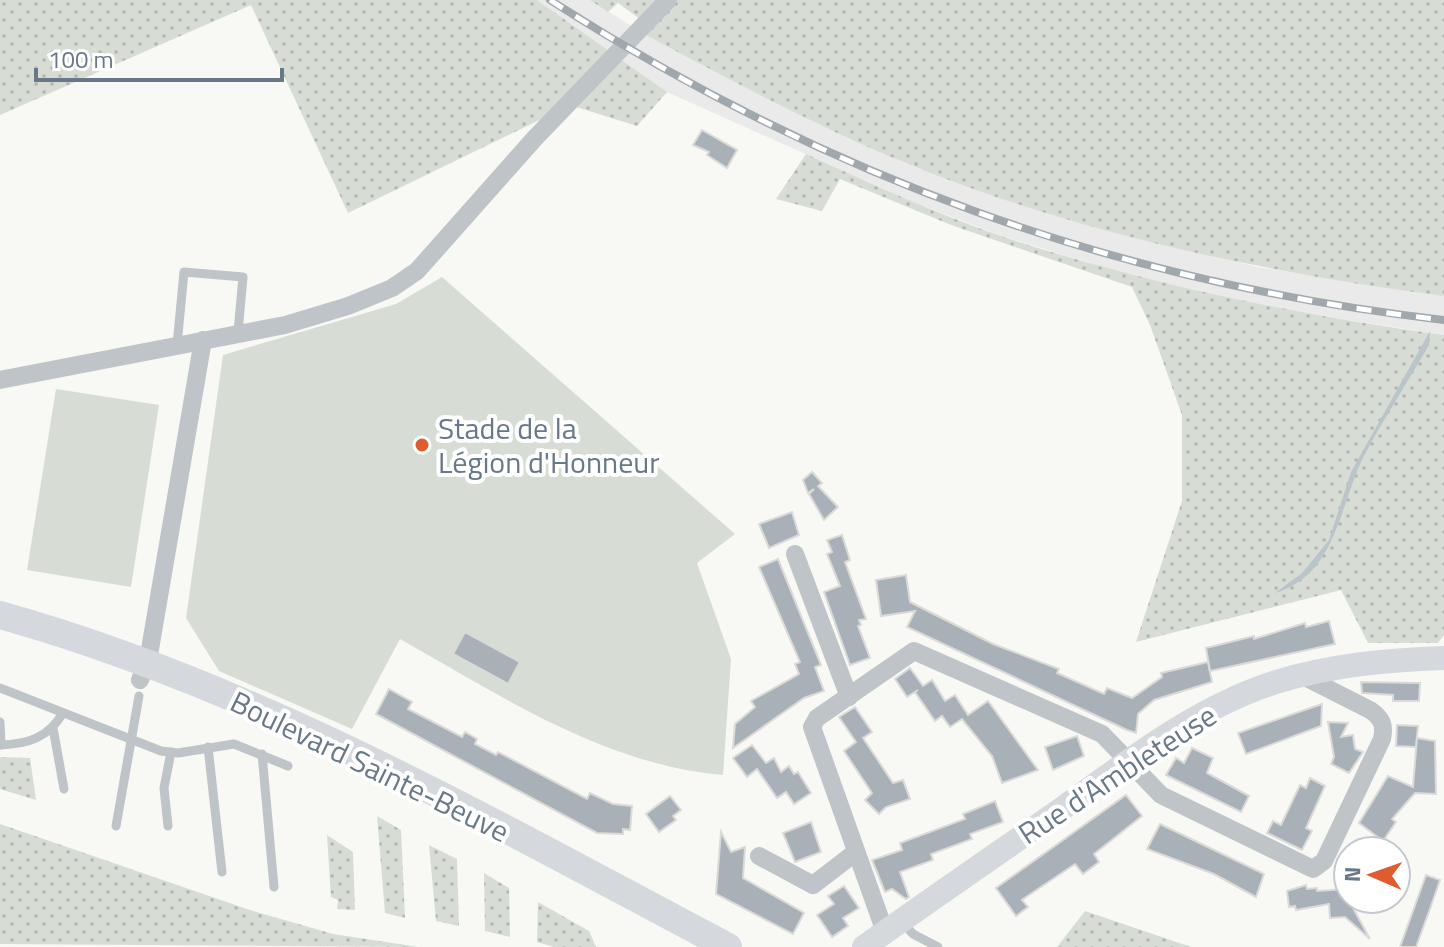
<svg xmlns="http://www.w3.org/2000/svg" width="1444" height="947" viewBox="0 0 1444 947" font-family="'Titillium Web',sans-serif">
<defs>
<pattern id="green-dots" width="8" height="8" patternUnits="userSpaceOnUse" patternTransform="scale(2)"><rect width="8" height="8" fill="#d7ddd5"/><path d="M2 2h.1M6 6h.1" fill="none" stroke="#b2b8b2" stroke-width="1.8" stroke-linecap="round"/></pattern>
</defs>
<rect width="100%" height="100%" fill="#f8f8f5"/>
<!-- built -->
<path fill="#e9eae9" d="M537 0H590L646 35 815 122 907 164 992 195 1055 216 1257 267 1444 296V335L1259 306 1109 269 999 235 906 199 667 92Z"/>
<!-- green -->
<g fill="url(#green-dots)">
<path d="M0 0H537L667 92 637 126 570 105 348 213 251 5 0 115Z"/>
<path d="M590 0H1444V296C1261 272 1080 234 908 164 818 127 732 81 646 35L640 19 618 3 608 12Z"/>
<path d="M806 154C870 183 934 213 1001 236 1146 284 1293 314 1444 335V635L1438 643H1368L1341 590 1136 642 1182 501V415L1150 325 1132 287 951 225 840 179 822 211 776 199Z"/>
<path d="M0 757 30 758 36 800 0 789Z"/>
<path d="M377 816 401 830 405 918 385 913Z"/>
<path d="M0 824 250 910 333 934 419 947 0 944Z"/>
<path d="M327 835 353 852 355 910 337 909 338 900 331 897Z"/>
<path d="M429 845 457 859 459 926 436 921Z"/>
<path d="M484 873 509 888 510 937 485 931Z"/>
<path d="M538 902 589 931 596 947H554L537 942Z"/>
<path d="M1085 911 1191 947H1057Z"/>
</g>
<!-- pitch -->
<g fill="#d7ddd5">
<path d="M442 277 735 534 697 563 731 659 723 775C605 765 501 696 400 639L352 729 219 671 186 618 223 355 396 304Z"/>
<path d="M56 389 159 405 131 587 27 570Z"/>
</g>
<!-- water -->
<path fill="#bac5ca" d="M1430 331 1429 345C1408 382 1384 418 1364 456 1339 505 1337 575 1275 593L1302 573 1329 540 1351 472Z"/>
<!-- building -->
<g fill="#a8b1b7" stroke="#dadad8" stroke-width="2">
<path d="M702 130 737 150 727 168 707 155 709 152 693 145Z"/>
<path d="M812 472 822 483 818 486 838 507 824 520 809 494 814 489 808 493 803 480Z"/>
<path d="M792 512 799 535 769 548 759 524Z"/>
<path d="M842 535 850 560 845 562 866 619 859 620 861 625 858 626 870 658 850 665 824 592 840 586 827 554 832 552 827 540Z"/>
<path d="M778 559 821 665 815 667 824 691 804 698 733 748 735 724 755 707 751 701 799 674 795 664 800 662 759 567Z"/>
<path d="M906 575 910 602 993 644 1059 669 1057 673 1104 694 1107 688 1132 698 1162 677 1161 673 1208 662 1212 682 1154 700 1138 714 1136 733 1127 730 907 627 915 611 881 616 876 580Z"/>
<path d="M1329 621 1335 644 1210 671 1206 648 1254 636V639L1305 623 1306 627Z"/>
<path d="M465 632 520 662 508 684 453 654Z"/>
<path d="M910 668 923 686 932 680 945 701 955 695 968 715 988 701 1038 770 1002 783 992 756 962 719 950 727 942 716 935 721 915 692 918 690 907 697 895 679Z"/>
<path d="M1361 682 1420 683 1419 701H1393V695L1362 693Z"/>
<path d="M389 689 412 702 408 709 462 737 465 732 477 739 475 744 496 755 498 752 587 799 590 793 613 804 632 806 630 830 623 829V834L597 833 376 714Z"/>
<path d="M1322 704 1321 726 1246 754 1238 733Z"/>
<path d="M855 707 872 732 863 738 893 783 903 780 910 799 886 807 879 814 865 800 872 793 844 751 856 742 839 717Z"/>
<path d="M1328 722 1348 723 1341 737 1353 735 1355 749 1363 752 1349 773 1331 764 1334 757Z"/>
<path d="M1397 725 1418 726 1416 747 1396 746Z"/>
<path d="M1077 736 1084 756 1053 770 1045 747Z"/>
<path d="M1417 738 1435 741 1436 794 1415 793 1392 819 1396 822 1383 841 1359 823 1388 776 1413 787Z"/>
<path d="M752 745 766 763 774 758 781 772 789 766 794 774 798 772 811 793 794 804 786 792 777 798 757 769 747 777 733 758Z"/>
<path d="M1192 748 1213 758 1207 773 1249 796 1241 812 1166 775 1176 758 1184 763Z"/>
<path d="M1310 778 1325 786 1306 828 1312 831 1302 850 1267 833 1273 821 1281 825 1300 785 1306 788Z"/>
<path d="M1126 795 1142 816 1094 854 1099 862 1083 874 1075 864 1026 897 1022 900 1028 907 1016 916 996 888Z"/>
<path d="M670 796 681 810 673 816 676 820 659 832 646 814Z"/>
<path d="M995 801 1003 822 970 834 972 839 931 854 933 860 900 872 909 897 906 899 892 889 885 892 872 860 902 850 900 843 965 819 963 814Z"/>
<path d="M811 822 821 852 795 862 783 833Z"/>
<path d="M1160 824 1264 874 1256 897 1214 874 1147 849Z"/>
<path d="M721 832 731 852 745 847 743 878 804 913 793 934 716 894Z"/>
<path d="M1426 875 1440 880 1431 906 1416 947H1400Z"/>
<path d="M1306 885 1307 889 1317 888V891L1348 889V899L1370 939 1345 917 1330 918 1329 904 1296 910 1295 906 1289 907 1287 891Z"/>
<path d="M844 886 859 908 843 918 848 926 832 937 817 915 834 904 828 896Z"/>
</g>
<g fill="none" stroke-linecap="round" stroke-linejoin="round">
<!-- lane -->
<g stroke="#bfc4c8" stroke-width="9">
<path d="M177 345 184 272 243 277 238 332"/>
<path d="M0 688 161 751 178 753 234 744 288 766"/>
<path d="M0 722 1 745"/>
<path d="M53 728 64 789"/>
<path d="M0 745C28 744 48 738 63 713"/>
<path d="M208 747 222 872"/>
<path d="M262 754 274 887"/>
<path d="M116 826 139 696"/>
<path d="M168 826 164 788 171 752"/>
<path d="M901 921 913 934 938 947"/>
</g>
<!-- street -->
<g stroke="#bfc4c8" stroke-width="18">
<path d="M0 380 285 325 348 306 392 288 417 271 535 138 668 0"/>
<path d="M795 554 849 697"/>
<path d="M140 680 149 655 203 340"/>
<path d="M759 856 813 885 856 852"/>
<path d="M885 932 812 727 817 718 914 651 1102 734 1161 795 1313 869 1324 861 1382 739C1385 725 1382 718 1370 710L1301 675"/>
</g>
<!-- secondary -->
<path stroke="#d5d9dd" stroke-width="24" d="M864 947C930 900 997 854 1063 808 1130 760 1197 707 1276 682 1331 665 1387 660 1444 658"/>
<!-- primary -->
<path stroke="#d5d9dd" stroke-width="28" d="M0 615C258 687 493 823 728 947"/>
<defs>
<path id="rail" d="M550 0C826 177 1118 283 1444 320"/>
</defs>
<!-- rail casing -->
<use href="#rail" stroke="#a1a8ad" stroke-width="8"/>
<!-- rail -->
<use href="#rail" stroke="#fff" stroke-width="5" stroke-dasharray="15" stroke-linecap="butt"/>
</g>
<!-- markers -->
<circle fill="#e05b2d" stroke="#fff" stroke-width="3" cx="422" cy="445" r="8"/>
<g text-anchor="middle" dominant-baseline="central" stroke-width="8" stroke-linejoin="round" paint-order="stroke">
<!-- poi labels -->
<g font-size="30" fill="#687886" stroke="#fff" text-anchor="start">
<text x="438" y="428">Stade de la<tspan x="438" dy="34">Légion d'Honneur</tspan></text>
</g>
<!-- street labels -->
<g font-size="30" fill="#687886" stroke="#fff">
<text transform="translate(370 766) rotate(26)">Boulevard Sainte-Beuve</text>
<text transform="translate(1117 774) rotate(-33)">Rue d'Ambleteuse</text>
</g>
</g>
<!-- north arrow -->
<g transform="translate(1372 875) rotate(272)"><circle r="38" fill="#ffffff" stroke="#c3c9cf" stroke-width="2"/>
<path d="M0-6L14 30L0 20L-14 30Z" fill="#e05b2d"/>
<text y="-12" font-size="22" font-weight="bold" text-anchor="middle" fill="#687886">N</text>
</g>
<!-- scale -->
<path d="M36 68v12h246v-12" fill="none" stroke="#687886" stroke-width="4"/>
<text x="48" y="68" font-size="24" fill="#687886" stroke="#ffffff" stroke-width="6" paint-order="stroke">100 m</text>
</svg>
